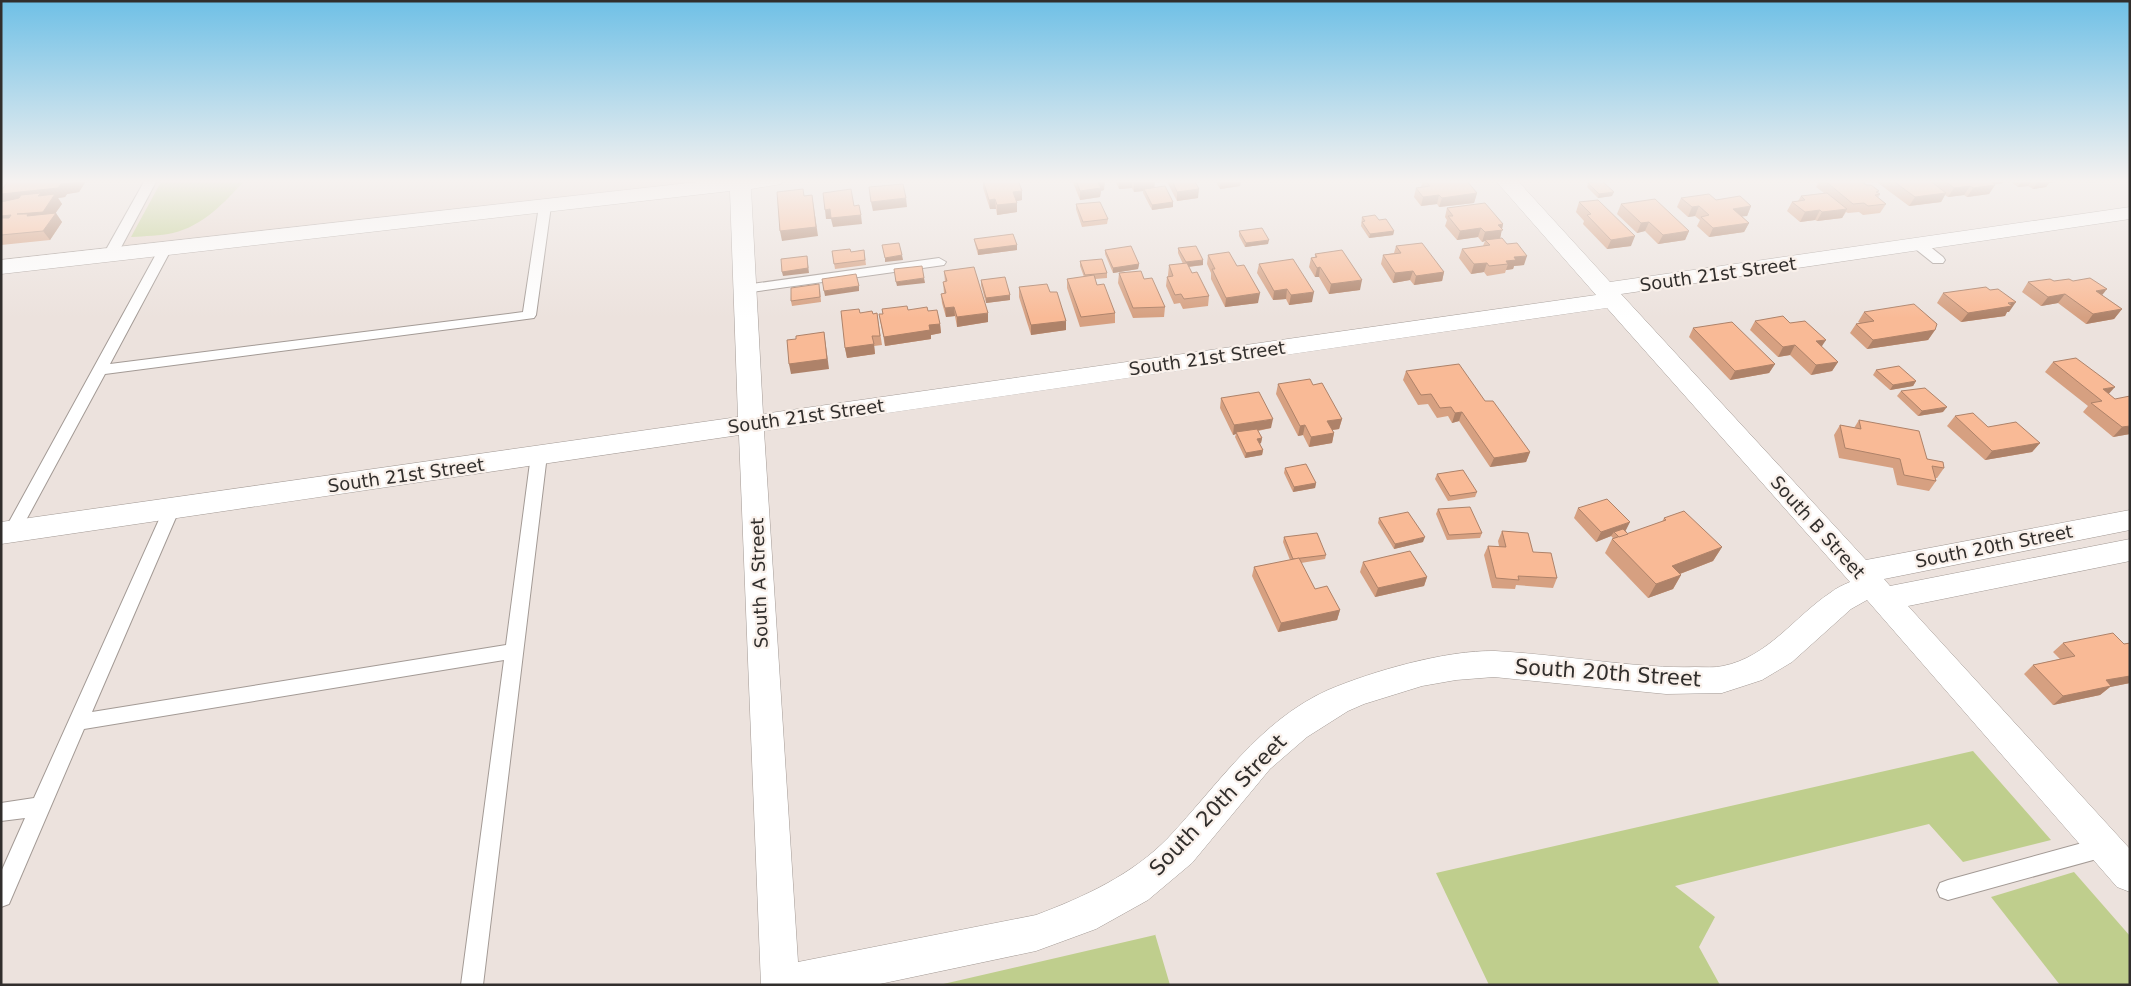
<svg xmlns="http://www.w3.org/2000/svg" width="2131" height="986" viewBox="0 0 2131 986" font-family="'DejaVu Sans',sans-serif">
<rect width="100%" height="100%" fill="#ece2dd"/>
<!-- built -->
<path fill="#e7d6cd" d="M151 180H774L110 255Z"/>
<!-- green -->
<g fill="#bfce8d">
<path d="M162 180H245C225 202 203 226 173 233 160 236 145 236 131 237Z"/>
<path d="M1973 751 2051 840 1963 862 1929 824 1675 886 1715 917 1699 947 1720 985H1489L1436 873Z"/>
<path d="M2074 872 2130 936V985H2060L1991 897Z"/>
<path d="M1155 934 1170 985H939L1155 935Z"/>
</g>
<g fill="none" stroke-linecap="round" stroke-linejoin="round">
<defs>
<g id="lane">
<path d="M145 180H157L117 255 115 258H105L103 255Z"/>
<path d="M545 202 551 206 536 315 534 318 105 374 18 535 12 537 6 535 4 531 161 245H171L172 248 110 364 523 312 539 206Z"/>
<path d="M1918 240 1923 241 1943 257 1945 260 1943 263H1933L1913 247 1912 244Z"/>
<path d="M939 258 946 262 944 265 745 293 738 289 745 285Z"/>
<path d="M539 450 545 451 547 455 483 985H461L504 660 84 729 9 904 1 907V872L25 818 1 821V803L34 798 166 504 172 502 178 504 180 508 92 712 506 645 531 455 533 451Z"/>
<path d="M2104 837 2111 840 2115 847 2111 854 2104 857 1948 900 1940 897 1937 890 1940 883 1948 880Z"/>
</g>
<path id="street" d="M715 180H784L781 184 751 189 763 414 1596 295 1495 180H1517L1610 282 2130 207V219L1621 294 1866 560 2130 510V530L1884 579 1890 586 2130 539V561L1908 606 2130 849V892L2117 887 1867 600 1851 609 1792 662 1762 680 1722 693 1666 694 1494 677 1456 680 1422 686 1364 704 1348 711 1307 737 1270 769 1192 863 1148 900 1096 929 1036 951 875 985H761L739 435 1 544V522L738 417 730 191 1 274V260ZM1607 308 1850 582C1843 585 1836 588 1830 593 1794 617 1768 657 1723 666 1715 668 1704 667 1695 667 1666 668 1637 665 1607 662 1570 658 1532 653 1495 651 1446 650 1373 671 1328 690 1259 721 1218 785 1168 838 1132 875 1084 897 1036 915L798 962 764 431Z"/>
</defs>
<!-- lane casing -->
<use href="#lane" stroke="#a39a95" stroke-width="2"/>
<!-- street casing -->
<use href="#street" stroke="#a39a95" stroke-width="1"/>
<!-- lane -->
<use href="#lane" fill="#fff" fill-rule="evenodd"/>
<!-- street -->
<use href="#street" fill="#fff" fill-rule="evenodd"/>
</g>
<!-- wall -->
<g fill="#d6a081">
<path d="M983 180H1018L1022 200 1016 201 1017 212 997 215 996 209H990L983 188Z"/>
<path d="M1072 180H1104V190L1101 191 1100 197 1080 200Z"/>
<path d="M1115 180H1155L1154 187 1173 202V207L1152 210 1143 193V191L1134 192 1132 188 1119 189Z"/>
<path d="M1166 180H1194L1198 198 1177 201Z"/>
<path d="M1215 180H1241L1240 186 1220 189Z"/>
<path d="M1423 180H1466L1477 193 1474 203 1439 207 1437 204 1421 206 1414 197 1416 188 1421 187Z"/>
<path d="M1820 180H1860L1880 194 1878 198 1886 204 1880 213 1863 215 1859 212 1848 213 1846 212 1842 218 1817 221 1815 220 1800 222 1787 211 1792 202 1798 201 1801 196 1824 193 1816 187Z"/>
<path d="M1874 180H2005L2003 183 1995 184V185L1989 194 1967 197 1964 195 1948 197 1945 195 1941 202 1909 206Z"/>
<path d="M2008 180H2054L2052 183H2049L2046 187 2033 189 2028 186 2018 187Z"/>
<path d="M86 181 79 192 67 194 65 197 58 198 62 204 55 213 62 222 50 240 1 245V202L3 201 1 199V191Z"/>
<path d="M1588 183 1612 196 1598 198 1587 187Z"/>
<path d="M1681 198 1716 200 1751 206 1747 216H1742L1749 223 1744 232 1709 237 1697 226 1700 220 1695 216 1688 217 1677 207Z"/>
<path d="M1579 202 1631 246 1607 249 1583 224 1584 221 1576 212Z"/>
<path d="M1076 204 1108 219 1107 224 1082 227 1076 209Z"/>
<path d="M1621 204 1689 231 1685 240 1658 244 1645 231 1637 233 1617 214Z"/>
<path d="M1447 208 1503 224 1500 238 1524 265 1514 266 1513 269 1506 270 1505 273 1487 276 1484 272 1471 274 1459 258 1462 249 1483 246 1485 241 1482 242 1478 237 1457 240 1445 226 1447 220 1445 217Z"/>
<path d="M1362 217 1379 220 1394 231 1393 235 1369 238 1361 226Z"/>
<path d="M1239 231 1268 244 1245 247 1239 236Z"/>
<path d="M974 239 1017 245V250L978 255 975 244Z"/>
<path d="M1396 246 1444 272 1442 281 1414 285 1410 280 1393 283 1381 264 1383 255 1394 253Z"/>
<path d="M1178 248 1203 265 1189 267 1192 273 1209 296 1208 306 1183 309 1180 303 1174 304 1166 286 1167 277 1168 276V275L1169 265 1183 264 1178 253Z"/>
<path d="M864 250 866 265 835 269 832 251 851 252Z"/>
<path d="M1105 250 1139 264 1138 269 1113 273 1105 254Z"/>
<path d="M1315 254 1360 290 1329 294 1319 277H1315L1309 267 1311 258 1315 257Z"/>
<path d="M1208 255 1258 303 1225 307 1211 279V273L1207 264Z"/>
<path d="M1080 261 1107 273V278L1095 279 1097 285 1115 313V323L1080 327 1067 288V279L1084 277 1080 266Z"/>
<path d="M1259 264 1312 302 1289 305 1286 299 1273 300 1257 273Z"/>
<path d="M944 271 988 322 957 327 955 316 946 317 942 303 941 294 944 293 943 282H945Z"/>
<path d="M1119 273 1165 307 1164 317 1133 318 1118 283Z"/>
<path d="M981 280 1010 295V300L986 303 981 285Z"/>
<path d="M2054 281H2073L2102 295 2122 309 2114 319 2086 324 2058 303 2041 306 2022 292 2028 282Z"/>
<path d="M1019 287 1066 330 1031 335 1019 297Z"/>
<path d="M820 289 821 302 792 306 791 301Z"/>
<path d="M1943 293 2009 312H2007L2005 316 1961 322 1937 303Z"/>
<path d="M882 309 908 310 940 324 941 333 931 335V339L885 346 879 314H883Z"/>
<path d="M1864 312 1935 330 1928 340 1867 349 1850 333 1856 324 1860 323 1858 322Z"/>
<path d="M860 313 873 314 877 313 882 345 874 346 875 354 847 358 845 348Z"/>
<path d="M1755 321 1790 323 1822 347 1838 362 1832 371 1811 375 1790 355 1778 357 1750 330Z"/>
<path d="M1693 328 1775 364 1769 373 1730 380 1689 337Z"/>
<path d="M2053 362 2109 394 2130 434 2113 437 2083 412 2088 406 2045 372Z"/>
<path d="M1876 370 1916 381 1913 386 1890 390 1873 375Z"/>
<path d="M1406 371 1485 401 1530 452 1526 462 1490 467 1459 421 1452 423 1448 416 1437 418 1428 404 1418 405 1403 380Z"/>
<path d="M1278 384 1313 385 1342 419 1339 429 1332 430 1334 433 1332 443 1309 447 1303 435 1298 436 1276 394Z"/>
<path d="M1901 391 1943 412 1918 416 1897 396Z"/>
<path d="M1221 398 1271 428 1258 431 1262 438 1261 443 1260 444 1263 450 1262 455 1245 458 1235 437 1236 434 1233 435 1220 408Z"/>
<path d="M1955 416 1988 427 2040 443 2032 452 1985 460 1947 426Z"/>
<path d="M1859 420 1944 468 1937 478H1935L1936 481 1929 491 1897 485 1893 468 1839 458 1834 435 1840 425 1854 428Z"/>
<path d="M1285 468 1316 483 1315 488 1293 492 1284 473Z"/>
<path d="M1437 474 1477 492 1475 497 1448 501 1435 479Z"/>
<path d="M1578 508 1626 531 1628 534 1662 522 1664 518 1722 547 1713 561 1680 574 1681 575 1673 589 1648 598 1605 553 1612 539H1614L1611 536 1596 542 1574 518Z"/>
<path d="M1438 509 1482 533 1480 538 1447 540 1436 514Z"/>
<path d="M1379 518 1423 542 1394 549 1378 523Z"/>
<path d="M1502 531 1533 552 1557 578 1553 588 1516 585 1515 589 1492 588 1484 555 1488 546H1499L1498 541Z"/>
<path d="M1284 537 1326 555 1325 559 1301 563 1315 589 1340 610 1337 620 1278 632 1252 576 1254 567 1290 560 1283 542Z"/>
<path d="M1363 562 1427 577 1424 586 1375 597 1360 572Z"/>
<path d="M2063 643 2124 644 2130 643V683L2110 687 2100 695 2053 705 2024 674 2033 665 2060 659 2053 652Z"/>
</g>
<!-- shaded-wall -->
<g fill="#ae8269">
<path d="M75 180H86V181L79 192 67 194 65 197 58 198 62 204 50 221 17 214 5 204 1 199V194L61 184Z"/>
<path d="M1119 180H1132V188L1119 189Z"/>
<path d="M1221 180H1241L1240 186 1220 189Z"/>
<path d="M1992 180H2005L2003 183 1986 186 1989 181Z"/>
<path d="M2023 180H2031L2028 186 2018 187Z"/>
<path d="M2039 180H2054L2052 183H2049L2046 187 2033 189Z"/>
<path d="M2090 180H2106L2089 183Z"/>
<path d="M1105 181 1104 190 1101 191 1100 197 1080 200V191L1098 182Z"/>
<path d="M1155 181 1154 190 1144 189 1143 191 1134 192V183Z"/>
<path d="M1995 185 1989 194 1967 197 1973 188Z"/>
<path d="M1970 186 1964 195 1948 197 1954 188Z"/>
<path d="M1199 189 1198 198 1177 201V192Z"/>
<path d="M1022 191V200L1013 202V192Z"/>
<path d="M1614 192 1612 196 1598 198 1599 194Z"/>
<path d="M1477 193 1474 203 1439 207 1442 198Z"/>
<path d="M1946 193 1941 202 1909 206 1915 197Z"/>
<path d="M812 195 818 236 782 241 780 231Z"/>
<path d="M1439 195 1437 204 1421 206 1423 197Z"/>
<path d="M906 198 907 207 873 211 871 202Z"/>
<path d="M995 199 996 209H990L989 200Z"/>
<path d="M1173 202V207L1152 210V205Z"/>
<path d="M1017 203V212L997 215V205Z"/>
<path d="M1699 206 1695 216 1688 217 1692 207Z"/>
<path d="M1751 206 1747 216 1729 218 1733 209Z"/>
<path d="M830 209 861 215 862 224 833 227 831 219H826L825 210Z"/>
<path d="M1847 209 1842 218 1817 221 1822 212Z"/>
<path d="M1820 210 1815 220 1800 222 1805 212Z"/>
<path d="M56 213 62 222 50 240 43 231Z"/>
<path d="M11 215 1 226V216Z"/>
<path d="M1649 222 1645 231 1637 233 1641 223Z"/>
<path d="M1749 223 1744 232 1709 237 1713 228Z"/>
<path d="M1503 224 1500 239 1485 240V241L1482 242 1485 232 1498 225Z"/>
<path d="M1481 228 1478 237 1457 240 1460 231Z"/>
<path d="M1394 231 1393 235 1369 238 1370 234Z"/>
<path d="M1689 231 1685 240 1658 244 1663 235Z"/>
<path d="M1635 236 1631 246 1607 249 1611 240Z"/>
<path d="M1269 240 1268 244 1245 247 1246 243Z"/>
<path d="M1017 245V250L978 255V250Z"/>
<path d="M902 255 903 260 885 262V258Z"/>
<path d="M807 256 809 273 783 276 782 272Z"/>
<path d="M1527 256 1524 265 1514 266 1513 269 1506 270 1508 264 1506 261 1514 257Z"/>
<path d="M1203 260V265L1185 267 1186 262Z"/>
<path d="M1487 263 1484 272 1471 274 1474 264Z"/>
<path d="M1139 264 1138 269 1113 273V268Z"/>
<path d="M1320 267 1319 277H1315L1317 268Z"/>
<path d="M1413 271 1410 280 1393 283 1395 273Z"/>
<path d="M1444 272 1442 281 1414 285 1416 276Z"/>
<path d="M924 278 925 283 897 286 896 282Z"/>
<path d="M1362 280 1360 290 1329 294 1331 284Z"/>
<path d="M859 286V291L825 296 824 291Z"/>
<path d="M1287 289 1286 299 1273 300 1274 291Z"/>
<path d="M2107 289 2099 299 2096 291Z"/>
<path d="M1314 292 1312 302 1289 305 1291 295Z"/>
<path d="M1260 293 1258 303 1225 307 1226 298Z"/>
<path d="M2065 294 2058 303 2041 306 2048 297Z"/>
<path d="M1010 295V300L986 303V298Z"/>
<path d="M2016 302 2009 312H2007L2005 316 1961 322 1968 313Z"/>
<path d="M954 307 955 316 946 317 945 308Z"/>
<path d="M2122 309 2114 319 2086 324 2093 314Z"/>
<path d="M988 313V322L957 327V317Z"/>
<path d="M1066 321V330L1031 335V325Z"/>
<path d="M940 324 941 333 931 335V339L885 346 884 337 929 325Z"/>
<path d="M1935 330 1928 340 1867 349 1873 340Z"/>
<path d="M824 332 829 369 791 374 789 364Z"/>
<path d="M1826 340 1820 349 1816 341Z"/>
<path d="M874 344 875 354 847 358 845 348Z"/>
<path d="M1795 345 1790 355 1778 357 1783 347Z"/>
<path d="M1838 362 1832 371 1811 375 1816 365Z"/>
<path d="M1775 364 1769 373 1730 380 1735 371Z"/>
<path d="M1916 381 1913 386 1890 390 1893 385Z"/>
<path d="M2115 387 2106 397 2103 389Z"/>
<path d="M1947 407 1943 412 1918 416 1922 411Z"/>
<path d="M1462 412 1459 421 1452 423 1455 413Z"/>
<path d="M1273 419 1271 428 1237 434 1236 432V434L1233 435 1234 425Z"/>
<path d="M1342 419 1339 429 1325 431 1327 421Z"/>
<path d="M1305 425 1303 435 1298 436 1300 426Z"/>
<path d="M2130 426V434L2113 437 2122 427Z"/>
<path d="M1334 433 1332 443 1309 447 1311 437Z"/>
<path d="M1262 438 1261 443 1256 444 1257 439Z"/>
<path d="M2040 443 2032 452 1985 460 1992 451Z"/>
<path d="M1263 450 1262 455 1245 458 1246 453Z"/>
<path d="M1530 452 1526 462 1490 467 1494 458Z"/>
<path d="M1316 483 1315 488 1293 492 1294 487Z"/>
<path d="M1630 522 1625 532H1614L1611 536 1596 542 1601 532Z"/>
<path d="M1425 537 1423 542 1394 549 1395 544Z"/>
<path d="M1722 547 1713 561 1664 580 1672 566Z"/>
<path d="M1681 575 1673 589 1648 598 1656 584Z"/>
<path d="M1427 577 1424 586 1375 597 1378 588Z"/>
<path d="M1340 610 1337 620 1278 632 1281 623Z"/>
<path d="M2130 676V683L2110 687 2100 695 2053 705 2063 696 2106 680Z"/>
</g>
<!-- building -->
<g fill="#f9ba96" stroke="#ae8269">
<path d="M9 180H75L73 183 61 184 58 188 1 194V191Z"/>
<path d="M983 180H1018L1022 191 1013 192 1017 203 997 205 995 199 989 200Z"/>
<path d="M1076 180H1104L1105 181 1098 182 1101 188 1080 191Z"/>
<path d="M1133 180H1155V181L1134 183Z"/>
<path d="M1172 180H1194L1199 189 1177 192Z"/>
<path d="M1425 180H1466L1477 193 1442 198 1439 195 1423 197 1416 188 1430 186Z"/>
<path d="M1824 180H1860L1866 185H1871L1879 191 1876 192 1880 194 1875 195 1886 204 1868 206 1864 203 1853 204Z"/>
<path d="M1892 180H1929L1946 193 1915 197Z"/>
<path d="M1944 180H1989L1995 185 1973 188 1970 186 1954 188Z"/>
<path d="M1602 181 1614 192 1599 194 1588 183Z"/>
<path d="M903 184 906 198 871 202 869 187Z"/>
<path d="M1165 186 1173 202 1152 205 1144 189Z"/>
<path d="M803 189 804 196 812 195 816 227 780 231 777 192Z"/>
<path d="M851 189 854 206 859 205 861 215 831 218 830 209 825 210 823 193Z"/>
<path d="M41 193 38 196 55 194 43 212 17 214H28L27 216 56 213 43 231 1 235V218H9L11 215 1 216V202L19 198 21 195Z"/>
<path d="M1827 193 1847 209 1822 212 1820 210 1805 212 1792 202 1805 200 1801 196Z"/>
<path d="M1709 194 1716 200 1740 196 1751 206 1733 209 1749 223 1713 228 1701 217 1709 215 1699 206 1692 207 1681 198Z"/>
<path d="M1655 199 1689 231 1663 235 1649 222 1641 223 1621 204Z"/>
<path d="M1598 200 1635 236 1611 240 1587 215 1591 214 1579 202Z"/>
<path d="M1100 202 1108 219 1083 222 1076 204Z"/>
<path d="M1485 203 1503 224 1498 225 1503 230 1485 232 1481 228 1460 231 1448 216H1453L1447 208Z"/>
<path d="M1375 215 1379 220 1386 219 1394 231 1370 234 1362 222 1365 221 1362 217Z"/>
<path d="M1262 228 1269 240 1246 243 1239 231Z"/>
<path d="M1013 234 1017 245 978 250 974 239Z"/>
<path d="M1502 238 1507 244 1517 243 1527 256 1514 257 1516 260 1506 261 1508 264 1489 266 1487 263 1474 264 1462 249 1490 245 1485 240Z"/>
<path d="M899 243 902 255 885 258 882 245Z"/>
<path d="M1422 243 1444 272 1416 276 1413 271 1395 273 1383 255 1401 253 1396 246Z"/>
<path d="M1131 246 1139 264 1113 268 1105 250Z"/>
<path d="M1196 246 1203 260 1186 262 1178 248Z"/>
<path d="M850 249 851 252 864 250 865 260 834 264 832 251Z"/>
<path d="M1342 250 1362 280 1331 284 1320 267 1317 268 1311 258 1317 257 1315 254Z"/>
<path d="M1229 252 1237 266 1244 265 1260 293 1226 298 1212 269H1215L1208 255Z"/>
<path d="M807 256 808 268 782 272 781 259Z"/>
<path d="M1102 259 1107 273 1085 275 1080 261Z"/>
<path d="M1293 259 1314 292 1291 295 1287 289 1274 291 1259 264Z"/>
<path d="M1187 263 1192 273 1197 272 1209 296 1184 299 1181 294 1175 295 1167 277 1173 276 1169 265Z"/>
<path d="M922 266 924 278 896 282 894 269Z"/>
<path d="M974 267 988 313 957 317 954 307 945 308 941 294 946 293 943 282 947 281 944 271Z"/>
<path d="M1141 271 1144 279 1152 278 1165 307 1133 308 1119 273Z"/>
<path d="M856 274 859 286 824 291 822 279Z"/>
<path d="M1094 275 1097 285 1104 284 1115 313 1081 317 1067 279Z"/>
<path d="M1005 277 1010 295 986 298 981 280Z"/>
<path d="M2090 278 2107 289 2096 291 2122 309 2093 314 2065 294 2048 297 2028 282 2050 279 2054 281 2069 279 2073 281Z"/>
<path d="M819 284 820 297 791 301V288Z"/>
<path d="M1047 284 1050 292H1057L1066 321 1031 325 1019 287Z"/>
<path d="M1986 287 1990 290 1998 289 2016 302 2008 303 2012 306 1968 313 1943 293Z"/>
<path d="M1914 304 1937 324 1935 330 1873 340 1856 324 1874 321 1864 312Z"/>
<path d="M907 306 908 310 927 307 928 311 937 310 940 324 929 325 930 330 884 337 879 314H883L882 309Z"/>
<path d="M859 309 860 313 872 311 873 314 877 313 880 336H872L874 344 845 348 841 311Z"/>
<path d="M1783 316 1790 323 1805 321 1826 340 1816 341 1838 362 1816 365 1795 345 1783 347 1755 321Z"/>
<path d="M1732 322 1775 364 1735 371 1693 328Z"/>
<path d="M824 332 827 359 789 364 787 340 796 339V336Z"/>
<path d="M2076 358 2115 387 2103 389 2115 399 2130 396V426L2122 427 2091 403 2102 401 2053 362Z"/>
<path d="M1459 364 1485 401H1493L1530 452 1494 458 1462 412 1455 413 1451 407 1440 408 1431 394 1421 395 1406 371Z"/>
<path d="M1899 366 1916 381 1893 385 1876 370Z"/>
<path d="M1310 379 1313 385 1322 383 1342 419 1327 421 1334 433 1311 437 1305 425 1300 426 1278 384Z"/>
<path d="M1925 388 1947 407 1922 411 1901 391Z"/>
<path d="M1259 392 1273 419 1234 425 1221 398Z"/>
<path d="M1973 413 1988 427 2016 422 2040 443 1992 451 1955 416Z"/>
<path d="M1859 420 1919 431 1927 459 1943 462 1944 468 1932 466 1936 481 1904 475 1900 459 1845 448 1840 425 1861 429Z"/>
<path d="M1257 429 1262 438 1257 439 1263 450 1246 453 1236 432Z"/>
<path d="M1306 464 1316 483 1294 487 1285 468Z"/>
<path d="M1463 470 1477 492 1450 496 1437 474Z"/>
<path d="M1607 499 1630 522 1601 532 1578 508Z"/>
<path d="M1470 507 1482 533 1449 535 1438 509Z"/>
<path d="M1684 511 1722 547 1672 566 1681 575 1656 584 1612 539 1666 520 1664 518Z"/>
<path d="M1408 512 1425 537 1395 544 1379 518Z"/>
<path d="M1623 529 1628 534 1619 537 1614 532Z"/>
<path d="M1502 531 1528 533 1533 552 1551 553 1557 578 1518 576 1519 580 1496 578 1488 546 1506 547Z"/>
<path d="M1317 533 1326 555 1293 559 1284 537Z"/>
<path d="M1410 551 1427 577 1378 588 1363 562Z"/>
<path d="M1299 558 1315 589 1327 586 1340 610 1281 623 1254 567Z"/>
<path d="M2113 633 2124 644 2130 643V676L2106 680 2111 686 2063 696 2033 665 2075 656 2063 643Z"/>
</g>
<!-- sky -->
<linearGradient id="sky" x2="0" y2="1"><stop stop-color="#6fc0e6"/><stop offset="0.57" stop-color="#f6f2f0"/><stop offset="1" stop-color="#f6f2f0" stop-opacity="0"/></linearGradient>
<rect width="2131" height="318" fill="url(#sky)"/>
<g text-anchor="middle" dominant-baseline="central" stroke-width="4.5" stroke-linejoin="round" paint-order="stroke">
<!-- street labels -->
<g font-size="18" fill="#312e2c" stroke="#f9f0ea">
<text transform="translate(1718 274) rotate(-8)">South 21st Street</text>
<text transform="translate(1207 358) rotate(-8)">South 21st Street</text>
<text transform="translate(806 416) rotate(-8)">South 21st Street</text>
<text transform="translate(406 475) rotate(-8)">South 21st Street</text>
<text transform="translate(1818 527) rotate(48)">South B Street</text>
<text transform="translate(1994 546) rotate(-11)">South 20th Street</text>
<text transform="translate(759 583) rotate(-92)">South A Street</text>
</g>
<!-- near-street labels -->
<g font-size="21" fill="#312e2c" stroke="#f9f0ea">
<text transform="translate(1608 673) rotate(4)">South 20th Street</text>
<text transform="translate(1218 805) rotate(-46)">South 20th Street</text>
</g>
</g>
<!-- border -->
<rect width="2131" height="986" fill="none" stroke="#312e2c" stroke-width="5"/>
</svg>
